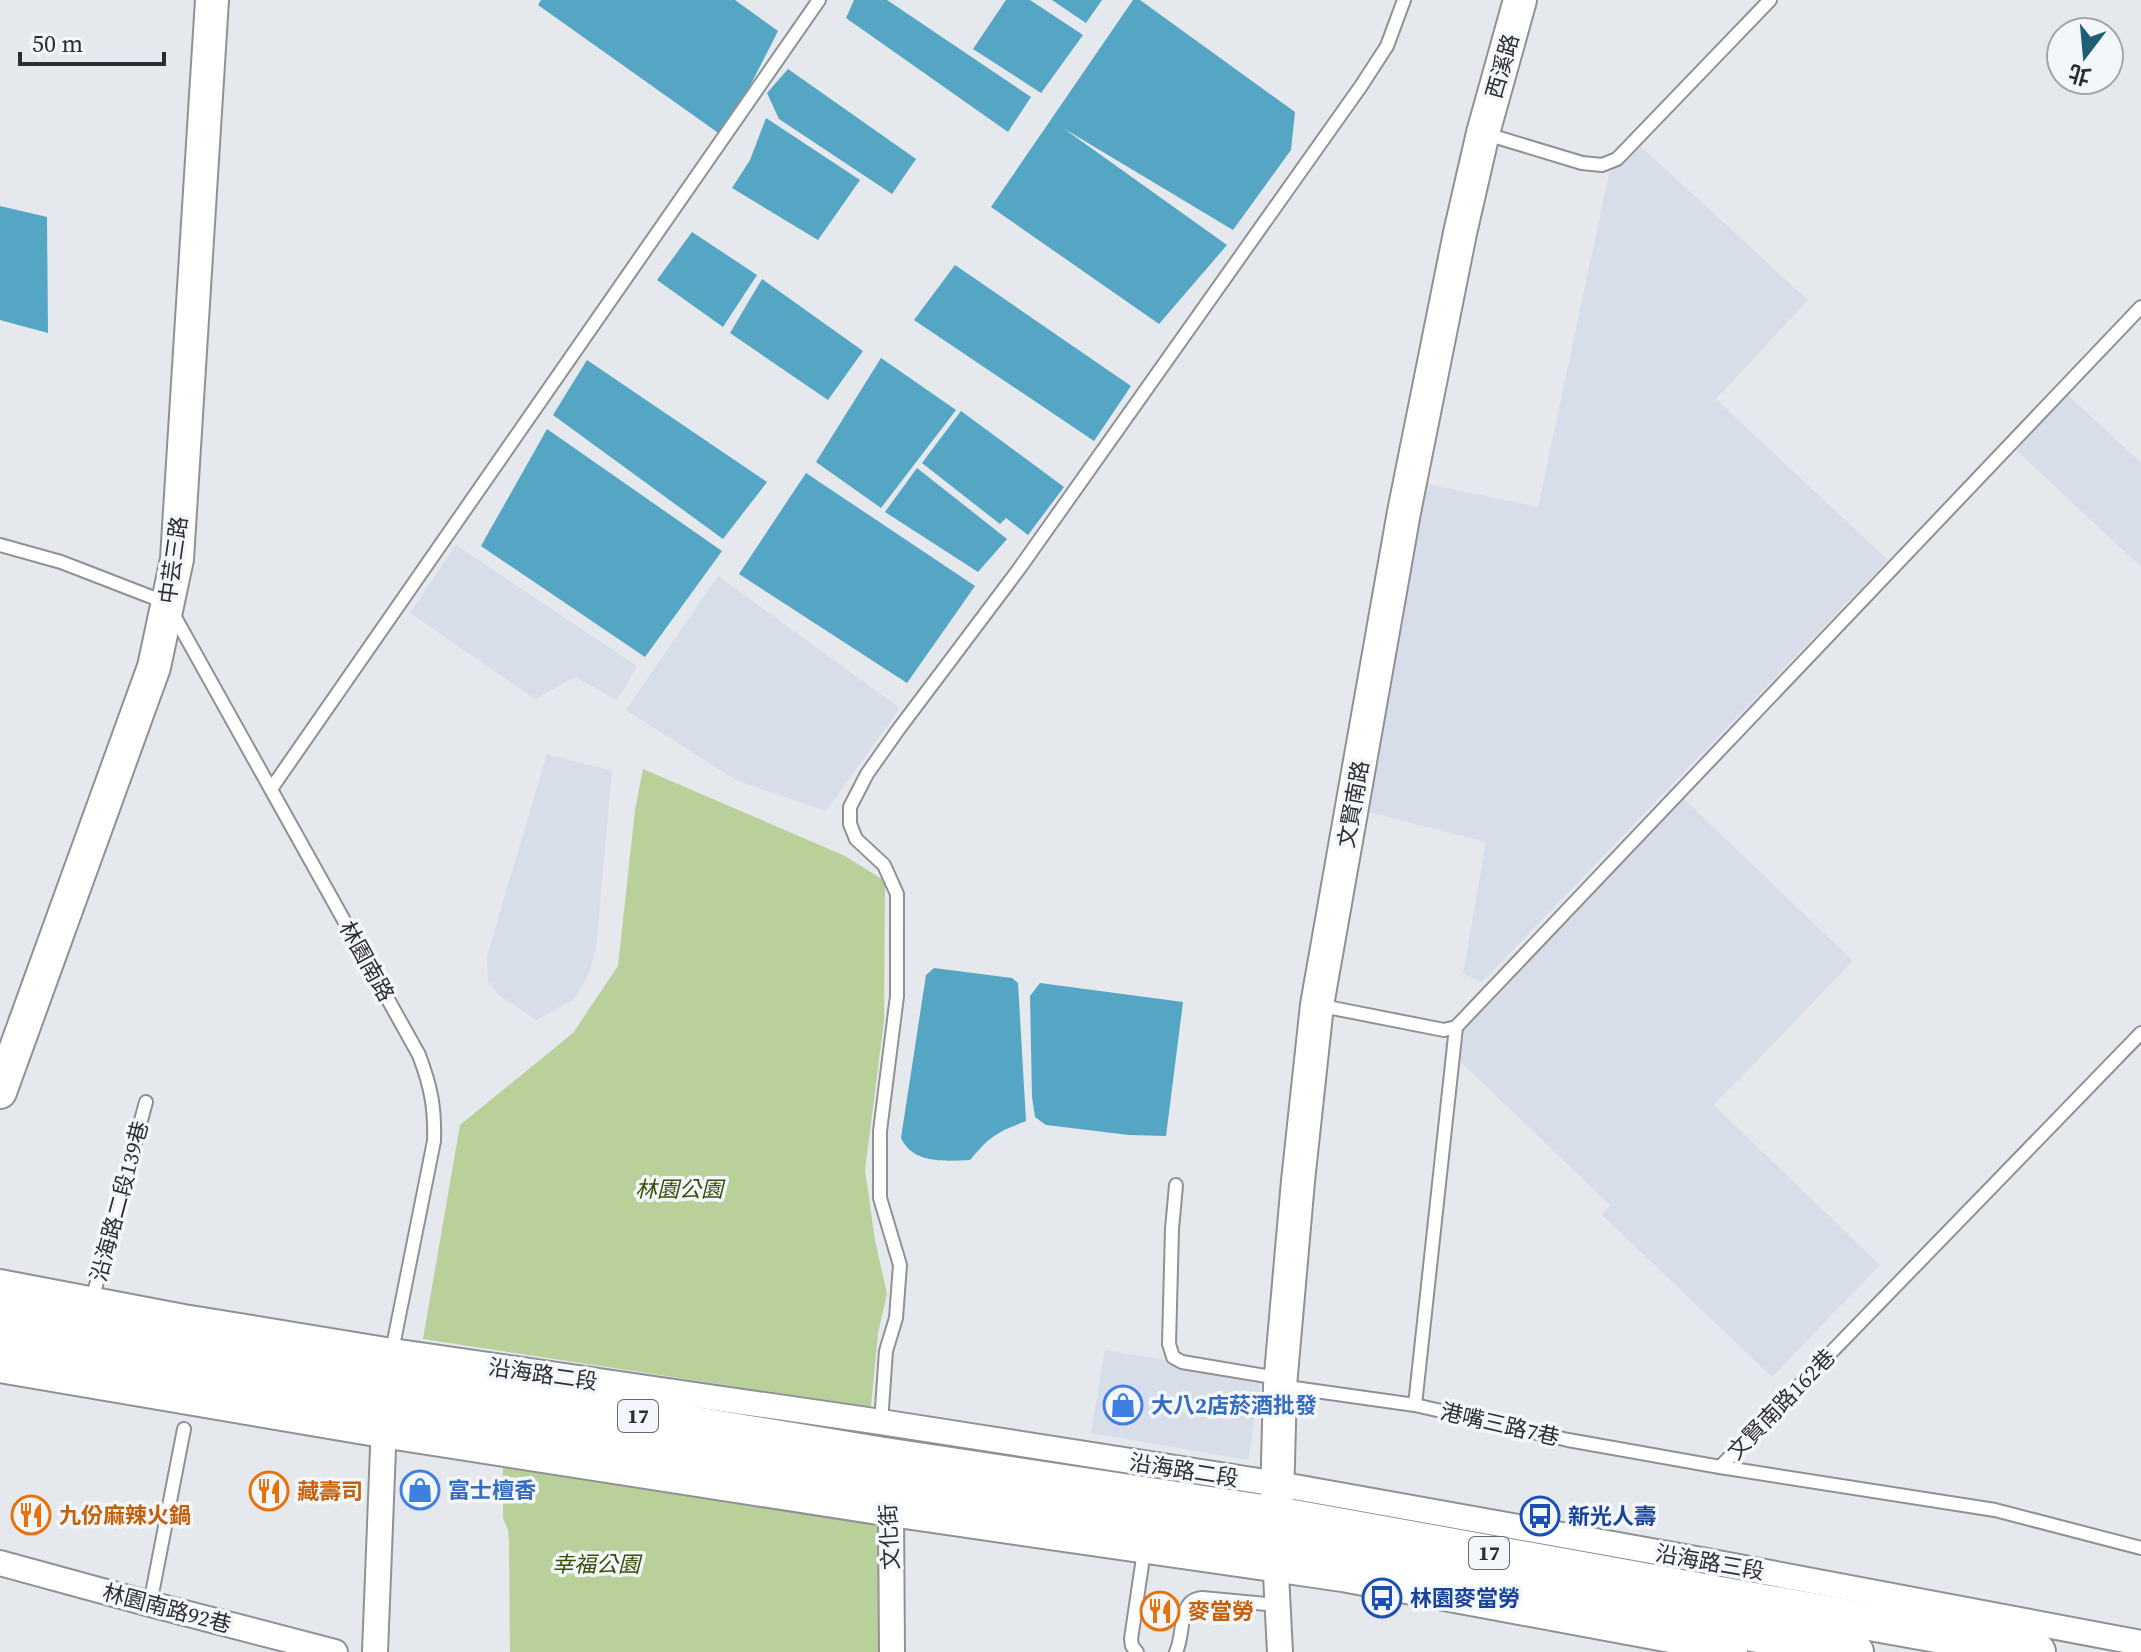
<svg xmlns="http://www.w3.org/2000/svg" width="2141" height="1652" viewBox="0 0 2141 1652" font-family="'Source Serif 4','Noto Sans TC',serif">
<rect width="100%" height="100%" fill="#e5e8ec"/>
<!-- built -->
<g fill="#d7dee9">
<path d="M1636 142 1808 300 1716 399 1888 560 1482 982 1463 974 1486 842 1349 807 1414 481 1538 507 1611 165Z"/>
<path d="M2066 393 2141 463V567L2014 448Z"/>
<path d="M456 545 637 666 617 700 575 677 535 699 410 613Z"/>
<path d="M718 576 900 708 826 811 736 780 626 710Z"/>
<path d="M547 754 612 771 596 948 589 974 574 999 536 1020 498 994 488 981 487 956Z"/>
<path d="M1682 797 1853 961 1714 1105 1880 1265 1772 1377 1602 1215 1610 1205 1443 1045Z"/>
<path d="M1105 1350 1262 1376 1248 1460 1091 1433Z"/>
</g>
<!-- green -->
<g fill="#b9d09a">
<path d="M643 769 845 856 885 881 884 1021 865 1170 875 1240 887 1294 878 1333 871 1407 423 1339 460 1125 573 1033 618 966 635 810Z"/>
<path d="M505 1463 878 1523 883 1530V1652H510L509 1543 508 1530 503 1518V1467Z"/>
</g>
<!-- water -->
<g fill="#54a6c4">
<path d="M541 0H735L778 31 724 137 538 5Z"/>
<path d="M854 0H887L1031 97 1008 132 846 18Z"/>
<path d="M1006 0H1030L1083 35 1041 93 973 49Z"/>
<path d="M1052 0H1102L1086 23Z"/>
<path d="M1133 0H1140L1295 112 1291 150 1233 230 1063 128 1227 245 1159 324 991 207Z"/>
<path d="M788 69 916 159 892 194 779 119 767 93Z"/>
<path d="M766 118 860 180 818 240 732 188 750 160Z"/>
<path d="M0 206 47 217 48 333 0 320Z"/>
<path d="M692 232 757 275 723 327 657 280Z"/>
<path d="M955 265 1131 386 1094 441 914 320Z"/>
<path d="M762 279 863 351 828 400 730 333Z"/>
<path d="M881 358 956 410 881 508 816 462Z"/>
<path d="M587 360 767 482 723 539 553 415Z"/>
<path d="M961 411 1064 487 1028 535 1006 518 1000 524 922 463Z"/>
<path d="M547 429 722 551 645 657 481 546Z"/>
<path d="M917 468 1007 539 978 572 885 512Z"/>
<path d="M806 473 975 586 907 683 739 574Z"/>
<path d="M934 968 1012 978 1018 983 1026 1121C996 1133 991 1135 970 1160 944 1161 913 1164 901 1138L926 975Z"/>
<path d="M1040 983 1183 1002 1166 1136 1129 1135 1046 1125 1035 1117 1032 1097 1030 996Z"/>
</g>
<g fill="none" stroke-linecap="round" stroke-linejoin="round">
<defs>
<g id="lane">
<path d="M1483 133 1582 163 1602 165 1617 159 1770 0"/>
<path d="M0 545 61 562 167 603 419 1055C431 1087 435 1107 434 1141L392 1351"/>
<path d="M271 789 819 0"/>
<path d="M1317 1005 1444 1030 1456 1027 2141 307"/>
<path d="M1176 1185 1172 1229 1169 1344 1173 1357 1182 1362 1278 1378"/>
<path d="M92 1300 146 1102"/>
<path d="M1280 1386 1415 1405 1568 1440 1720 1467 1995 1510 2141 1548"/>
<path d="M1415 1405 1456 1027"/>
<path d="M881 1422 886 1351 896 1318 900 1265 880 1198V1131L897 996V894L884 865 856 839 850 824V807L867 774 898 730 1019 569 1361 86 1387 46 1404 0"/>
<path d="M1720 1467 2141 1033"/>
<path d="M150 1604 184 1429"/>
<path d="M1137 1652 1132 1646 1131 1639 1144 1551"/>
<path d="M1176 1652C1185 1634 1177 1600 1202 1598L1277 1605"/>
</g>
<g id="street">
<path d="M0 1282 184 1317 392 1351 881 1422 1278 1484 1707 1561 2141 1643"/>
<path d="M0 1370 382 1435 891 1514 1342 1579 1735 1652"/>
<path d="M888 1500 891 1514 892 1652"/>
<path d="M1275 1555 1280 1652"/>
<path d="M0 1563 150 1604 335 1652"/>
<path d="M375 1652 384 1423"/>
</g>
<g id="secondary">
<path d="M0 1092 154 667 177 559 212 0"/>
<path d="M1276 1538 1280 1386 1298 1181 1317 1005 1404 512 1460 233 1483 133 1520 0"/>
</g>
<g id="primary">
<path d="M0 1311 388 1380 670 1421 884 1456 1276 1515 2037 1652"/>
<path d="M0 1347 384 1414 737 1463 987 1505 1275 1544 1855 1652"/>
</g>
</defs>
<!-- lane casing -->
<use href="#lane" stroke="#8f9195" stroke-width="16"/>
<!-- street casing -->
<use href="#street" stroke="#8f9195" stroke-width="28"/>
<!-- secondary casing -->
<use href="#secondary" stroke="#8f9195" stroke-width="36"/>
<!-- primary casing -->
<use href="#primary" stroke="#8f9195" stroke-width="40"/>
<!-- lane -->
<use href="#lane" stroke="#fff" stroke-width="12"/>
<!-- street -->
<use href="#street" stroke="#fff" stroke-width="24"/>
<!-- secondary -->
<use href="#secondary" stroke="#fff" stroke-width="32"/>
<!-- primary -->
<use href="#primary" stroke="#fff" stroke-width="36"/>
</g>
<!-- icons -->
<defs>
<symbol id="shop-ring" viewBox="-11 -11 22 22"><circle r="9.5" fill="#f3f6fa" stroke="#3f7fe0" stroke-width="1.5"/><path d="M-5-2.5h2.3a2.7 3.5 0 0 1 5.4 0H5L5.5 6h-11ZM-1.5-2.5h3a1.5 2.3 0 0 0-3 0Z" fill="#3f7fe0"/></symbol>
<symbol id="restaurant-ring" viewBox="-11 -11 22 22"><circle r="9.5" fill="#f3f6fa" stroke="#e8710a" stroke-width="1.5"/><path d="M-5-6h1v4h1v-4h1v4h1v-4h1v5L-1.5 .5V6h-2V.5L-5-1ZM5-6V6H3V1.5H1.5Q1.5-4 5-6Z" fill="#e8710a"/></symbol>
<symbol id="bus-ring" viewBox="-11 -11 22 22"><circle r="9.5" fill="#f3f6fa" stroke="#1a4fb4" stroke-width="1.5"/><path d="M-5-6H5V4H4V6H2V4H-2V6H-4V4H-5ZM-3.5-4V0h7V-4ZM-3.5 1.2v1.5H-2V1.2ZM2 1.2v1.5H3.5V1.2Z" fill="#1a4fb4"/></symbol>
</defs>
<g fill-rule="evenodd">
<use href="#shop-ring" x="1101" y="1383" width="44" height="44"/>
<use href="#shop-ring" x="398" y="1468" width="44" height="44"/>
<use href="#restaurant-ring" x="247" y="1469" width="44" height="44"/>
<use href="#restaurant-ring" x="9" y="1493" width="44" height="44"/>
<use href="#bus-ring" x="1518" y="1494" width="44" height="44"/>
<use href="#bus-ring" x="1360" y="1576" width="44" height="44"/>
<use href="#restaurant-ring" x="1138" y="1589" width="44" height="44"/>
</g>
<g text-anchor="middle" dominant-baseline="central" stroke-width="7" stroke-linejoin="round" paint-order="stroke">
<!-- shield labels -->
<g fill="#f3f6fa" stroke="#68696c" stroke-width="2">
<rect x="618" y="1400" width="40" height="32" rx="6"/>
<rect x="1469" y="1537" width="40" height="32" rx="6"/>
</g>
<g font-size="20" font-weight="bold" fill="#2c2d2f">
<text x="638" y="1416">17</text>
<text x="1489" y="1553">17</text>
</g>
<!-- street labels -->
<g font-size="22" fill="#2c2d2f" stroke="#f3f6fa">
<text transform="translate(1502 66) rotate(-74)">西溪路</text>
<text transform="translate(173 560) rotate(-82)">中芸三路</text>
<text transform="translate(1353 804) rotate(-80)">文賢南路</text>
<text transform="translate(367 961) rotate(61)">林園南路</text>
<text transform="translate(119 1201) rotate(-75)">沿海路二段139巷</text>
<text transform="translate(543 1374) rotate(8)">沿海路二段</text>
<text transform="translate(1781 1404) rotate(-46)">文賢南路162巷</text>
<text transform="translate(1500 1424) rotate(13)">港嘴三路7巷</text>
<text transform="translate(1184 1470) rotate(9)">沿海路二段</text>
<text transform="translate(889 1537) rotate(-93)">文化街</text>
<text transform="translate(1710 1562) rotate(10)">沿海路三段</text>
<text transform="translate(167 1608) rotate(15)">林園南路92巷</text>
</g>
<!-- park labels -->
<g font-size="22" font-style="italic" fill="#384f07" stroke="#f3f6fa">
<text x="679" y="1189">林園公園</text>
<text x="596" y="1564">幸福公園</text>
</g>
<!-- shop labels -->
<g font-size="22" font-weight="bold" fill="#366cbe" stroke="#f3f6fa" text-anchor="start">
<text x="1151" y="1405">大八2店菸酒批發</text>
<text x="448" y="1490">富士檀香</text>
</g>
<!-- food labels -->
<g font-size="22" font-weight="bold" fill="#c56008" stroke="#f3f6fa" text-anchor="start">
<text x="297" y="1491">藏壽司</text>
<text x="59" y="1515">九份麻辣火鍋</text>
<text x="1188" y="1611">麥當勞</text>
</g>
<!-- transit labels -->
<g font-size="22" font-weight="bold" fill="#164399" stroke="#f3f6fa" text-anchor="start">
<text x="1568" y="1516">新光人壽</text>
<text x="1410" y="1598">林園麥當勞</text>
</g>
</g>
<!-- north arrow -->
<g transform="translate(2085 56) rotate(196)"><circle r="38" fill="#f3f6fa" stroke="#a3a6a9" stroke-width="2"/>
<path d="M0-6L14 30L0 20L-14 30Z" fill="#1d5f73"/>
<text y="-12" font-size="22" font-weight="bold" text-anchor="middle" fill="#2c2d2f">北</text>
</g>
<!-- scale -->
<path d="M20 52v12h144v-12" fill="none" stroke="#2c2d2f" stroke-width="4"/>
<text x="32" y="52" font-size="24" fill="#2c2d2f" stroke="#f3f6fa" stroke-width="6" paint-order="stroke">50 m</text>
</svg>
